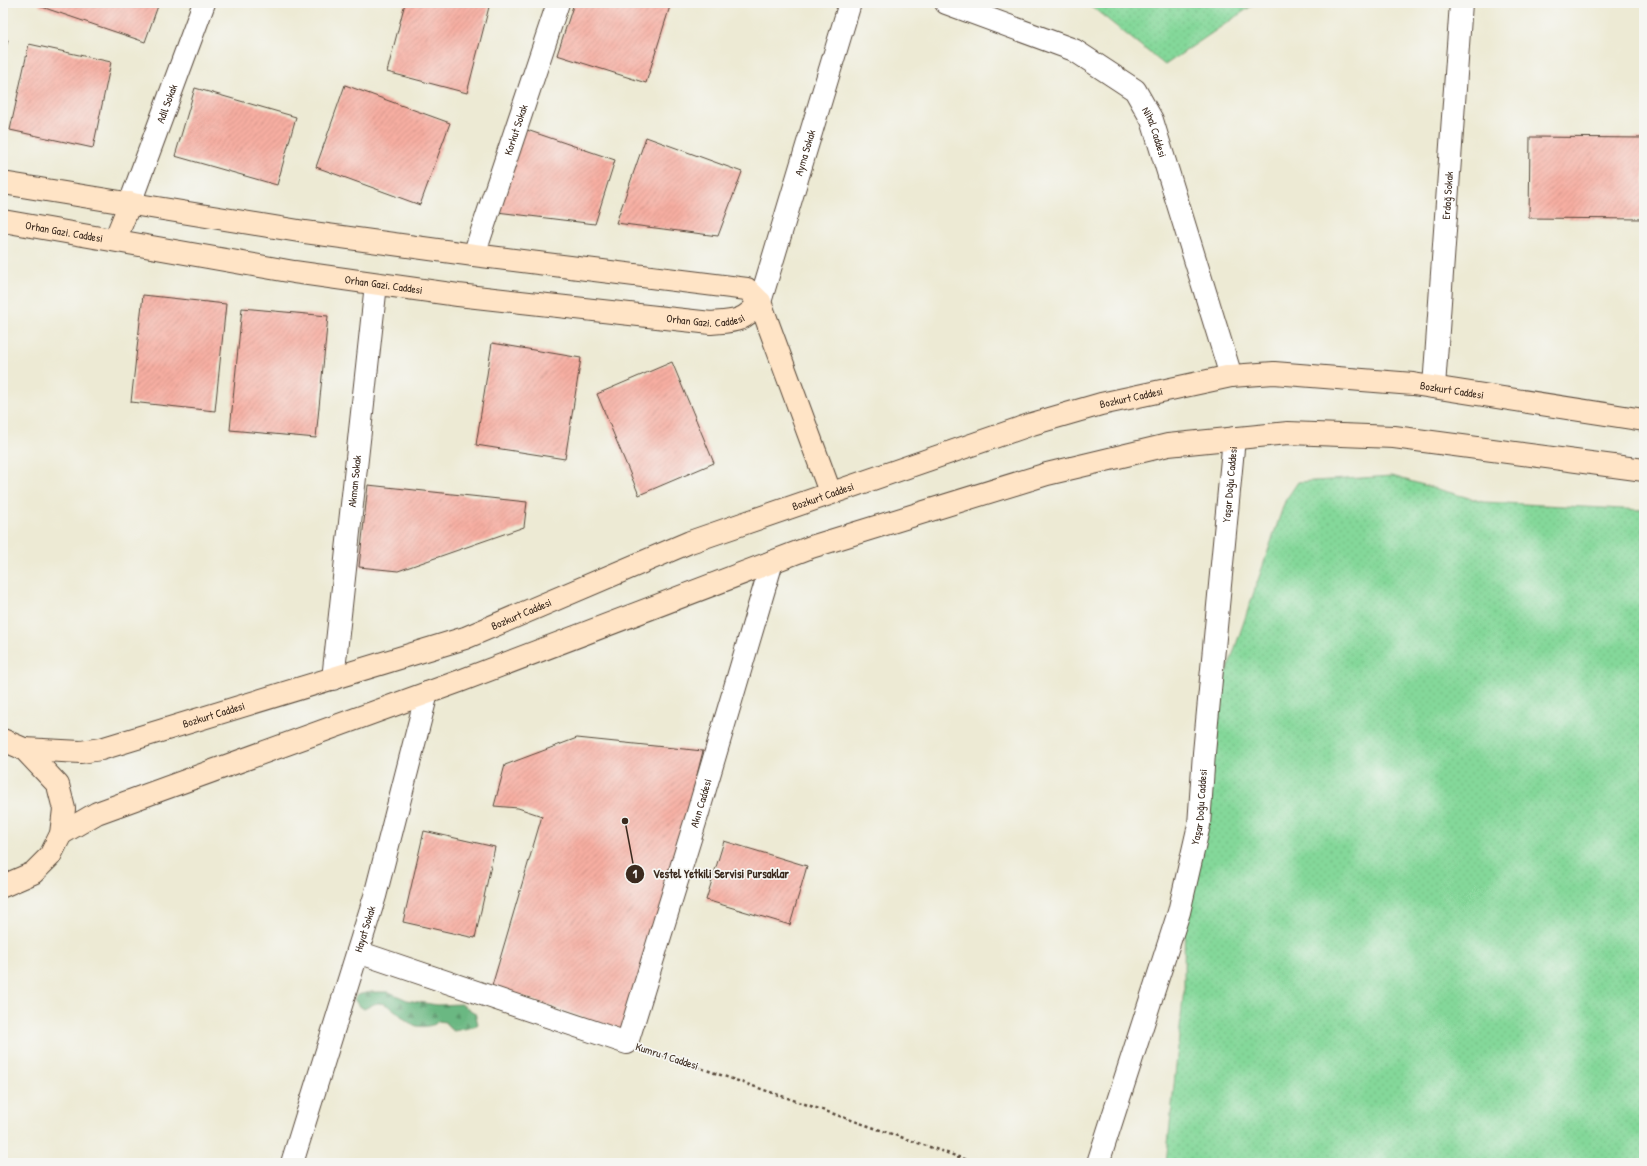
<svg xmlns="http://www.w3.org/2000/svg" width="1647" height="1166" viewBox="0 0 1647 1166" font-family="'Patrick Hand',sans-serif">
<defs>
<pattern id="grass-dots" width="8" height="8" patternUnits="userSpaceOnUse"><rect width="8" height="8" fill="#84d89a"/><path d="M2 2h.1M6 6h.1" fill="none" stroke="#73ba84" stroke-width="1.8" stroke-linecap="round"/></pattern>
<pattern id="forest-firs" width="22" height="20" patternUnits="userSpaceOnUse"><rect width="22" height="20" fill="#6bb882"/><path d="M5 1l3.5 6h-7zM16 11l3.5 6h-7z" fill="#59966a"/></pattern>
<pattern id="building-hatch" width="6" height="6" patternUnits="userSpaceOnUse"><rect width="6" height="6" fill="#f7aea2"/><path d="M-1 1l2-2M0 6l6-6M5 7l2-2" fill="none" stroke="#c98e83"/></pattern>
</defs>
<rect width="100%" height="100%" fill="#f6f6f2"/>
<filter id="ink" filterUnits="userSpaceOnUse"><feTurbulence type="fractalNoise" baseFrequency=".025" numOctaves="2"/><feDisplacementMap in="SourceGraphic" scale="8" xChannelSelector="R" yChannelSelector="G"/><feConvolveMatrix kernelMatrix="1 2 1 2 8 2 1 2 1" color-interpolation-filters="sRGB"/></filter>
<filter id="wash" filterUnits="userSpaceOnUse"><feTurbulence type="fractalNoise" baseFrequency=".012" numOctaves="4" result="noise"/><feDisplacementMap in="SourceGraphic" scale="16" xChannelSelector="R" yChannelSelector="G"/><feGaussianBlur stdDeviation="0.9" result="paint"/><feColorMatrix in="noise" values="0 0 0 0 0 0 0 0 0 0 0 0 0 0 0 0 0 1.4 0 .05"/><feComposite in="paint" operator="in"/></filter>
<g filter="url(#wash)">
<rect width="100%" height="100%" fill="#edead4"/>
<!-- grass -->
<g fill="url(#grass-dots)" stroke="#60815c">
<path d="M1087 3H1256L1165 65Z"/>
<path d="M1392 476 1483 502 1644 510V1163H1166L1184 988 1185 848 1187 827 1223 683 1285 501 1298 482Z"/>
</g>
<!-- forest -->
<path fill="url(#forest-firs)" stroke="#537150" d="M371 992H389L407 1000 437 1005 461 1004 475 1013 478 1024 474 1027 454 1031 449 1028 445 1022 438 1021C435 1025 433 1025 428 1026 405 1031 399 1005 379 1003 374 1003 369 1007 364 1009L358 1005 354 999 357 995Z"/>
<g id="blocks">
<!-- building -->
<g fill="url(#building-hatch)">
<path d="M40 3H159L145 42 39 6Z"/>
<path d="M405 3H490L467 93 387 72Z"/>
<path d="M574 3H671L646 83 557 55Z"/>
<path d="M3 39 8 40 3 58Z"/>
<path d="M29 44 111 62 93 148 10 130Z"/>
<path d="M345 85 450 123 420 205 316 167Z"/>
<path d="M195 88 296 117 277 185 175 156Z"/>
<path d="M524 129 615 160 595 224 497 212Z"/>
<path d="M646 137 742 172 718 236 616 223Z"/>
<path d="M1530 137 1644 138V219L1529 218Z"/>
<path d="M143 295 226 304 215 411 131 402Z"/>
<path d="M242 308 328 316 316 438 230 430Z"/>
<path d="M492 343 581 358 565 459 476 445Z"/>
<path d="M672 362 714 463 639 495 597 394Z"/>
<path d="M368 485 527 502 524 527 398 571 359 567Z"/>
<path d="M577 738 703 751 671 878 623 1031 492 986 542 816 518 808 494 806 505 765Z"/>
<path d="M424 831 495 847 475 938 403 922Z"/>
<path d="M724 841 807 866 790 925 706 900Z"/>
</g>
</g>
</g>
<g filter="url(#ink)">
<use href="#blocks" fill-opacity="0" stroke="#564739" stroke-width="1"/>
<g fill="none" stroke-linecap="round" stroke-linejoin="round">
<defs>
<g id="street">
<path id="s1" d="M946 3 1074 50 1135 90 1152 120 1231 376"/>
<path id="s2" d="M130 203 204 3"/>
<path id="s3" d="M474 255 558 3"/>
<path id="s4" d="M760 302 850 3"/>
<path id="s5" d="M1434 387 1461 3"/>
<path id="s6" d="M333 679 376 284"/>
<path id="s7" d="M358 952 627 1043 697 816 772 562"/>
<path id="s8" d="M292 1163 375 896 427 693"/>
<path id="s9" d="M1098 1163 1179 912 1199 825 1204 753 1234 438"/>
</g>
<g id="secondary">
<path d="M3 183 305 232 474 255 747 289 760 302 830 492"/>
<path id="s10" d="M3 221 294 272 458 295 711 323C736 321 743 322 760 302"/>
<path d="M115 240 130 203"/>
<path d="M3 740 24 749 58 785 64 809 61 834 50 856 33 873 3 886"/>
<path id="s11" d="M24 749 81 752 101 749 465 638 690 542 1032 424 1101 404 1231 376 1274 373 1413 384 1644 420"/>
<path d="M61 834 97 813 460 681 811 547 1047 474 1168 445 1288 433 1394 437 1644 470"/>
</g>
</defs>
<!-- street casing -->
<use href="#street" stroke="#564739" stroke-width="24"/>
<!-- secondary casing -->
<use href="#secondary" stroke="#564739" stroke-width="24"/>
<!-- path -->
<path stroke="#564739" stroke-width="2.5" stroke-dasharray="3 3" stroke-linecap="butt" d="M651 1051 976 1163"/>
<!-- street -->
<use href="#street" stroke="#fff" stroke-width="22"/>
<!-- secondary -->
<use href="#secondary" stroke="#ffe4c6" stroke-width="22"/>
</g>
</g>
<g text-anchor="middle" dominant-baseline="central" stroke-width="3.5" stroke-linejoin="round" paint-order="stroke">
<!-- street labels -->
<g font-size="11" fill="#3b2a1e" stroke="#f6f6f2">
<text stroke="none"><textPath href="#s2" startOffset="106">Adil Sokak</textPath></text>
<text stroke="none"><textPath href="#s3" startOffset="132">Korkut Sokak</textPath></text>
<text stroke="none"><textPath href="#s1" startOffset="256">Nihal Caddesi</textPath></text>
<text stroke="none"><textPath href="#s4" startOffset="156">Ayma Sokak</textPath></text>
<text stroke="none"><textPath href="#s5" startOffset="192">Erdağ Sokak</textPath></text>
<text stroke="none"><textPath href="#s10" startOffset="62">Orhan Gazi. Caddesi</textPath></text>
<text stroke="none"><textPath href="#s10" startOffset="386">Orhan Gazi. Caddesi</textPath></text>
<text stroke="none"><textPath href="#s10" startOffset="710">Orhan Gazi. Caddesi</textPath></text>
<text stroke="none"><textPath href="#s11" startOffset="1491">Bozkurt Caddesi</textPath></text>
<text stroke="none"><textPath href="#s11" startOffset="1167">Bozkurt Caddesi</textPath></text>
<text stroke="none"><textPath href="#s6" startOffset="199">Akman Sokak</textPath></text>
<text stroke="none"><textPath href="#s9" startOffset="695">Yaşar Doğu Caddesi</textPath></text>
<text stroke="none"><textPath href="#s11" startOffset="843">Bozkurt Caddesi</textPath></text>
<text stroke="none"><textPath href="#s11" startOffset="519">Bozkurt Caddesi</textPath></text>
<text stroke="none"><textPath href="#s11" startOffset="195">Bozkurt Caddesi</textPath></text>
<text stroke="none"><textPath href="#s7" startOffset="535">Akın Caddesi</textPath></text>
<text stroke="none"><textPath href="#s9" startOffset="371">Yaşar Doğu Caddesi</textPath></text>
<text stroke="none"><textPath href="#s8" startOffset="245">Hayat Sokak</textPath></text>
<text transform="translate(667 1056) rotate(18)">Kumru 1 Caddesi</text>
</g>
</g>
<!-- callouts -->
<path fill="none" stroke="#3b2a1e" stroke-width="1.5" d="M625 821L635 874"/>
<g fill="#3b2a1e" stroke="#f6f6f2" stroke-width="1.5">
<circle cx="625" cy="821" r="4"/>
<circle cx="635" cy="874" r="10"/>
</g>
<g font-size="12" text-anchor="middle" font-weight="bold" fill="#fff">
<text x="635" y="878">1</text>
</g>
<g font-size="12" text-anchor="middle" font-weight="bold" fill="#3b2a1e" stroke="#f6f6f2" stroke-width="3.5" stroke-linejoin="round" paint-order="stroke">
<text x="721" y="878">Vestel Yetkili Servisi Pursaklar</text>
</g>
<!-- margin -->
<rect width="1647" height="1166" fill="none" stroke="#f6f6f2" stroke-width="16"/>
</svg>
